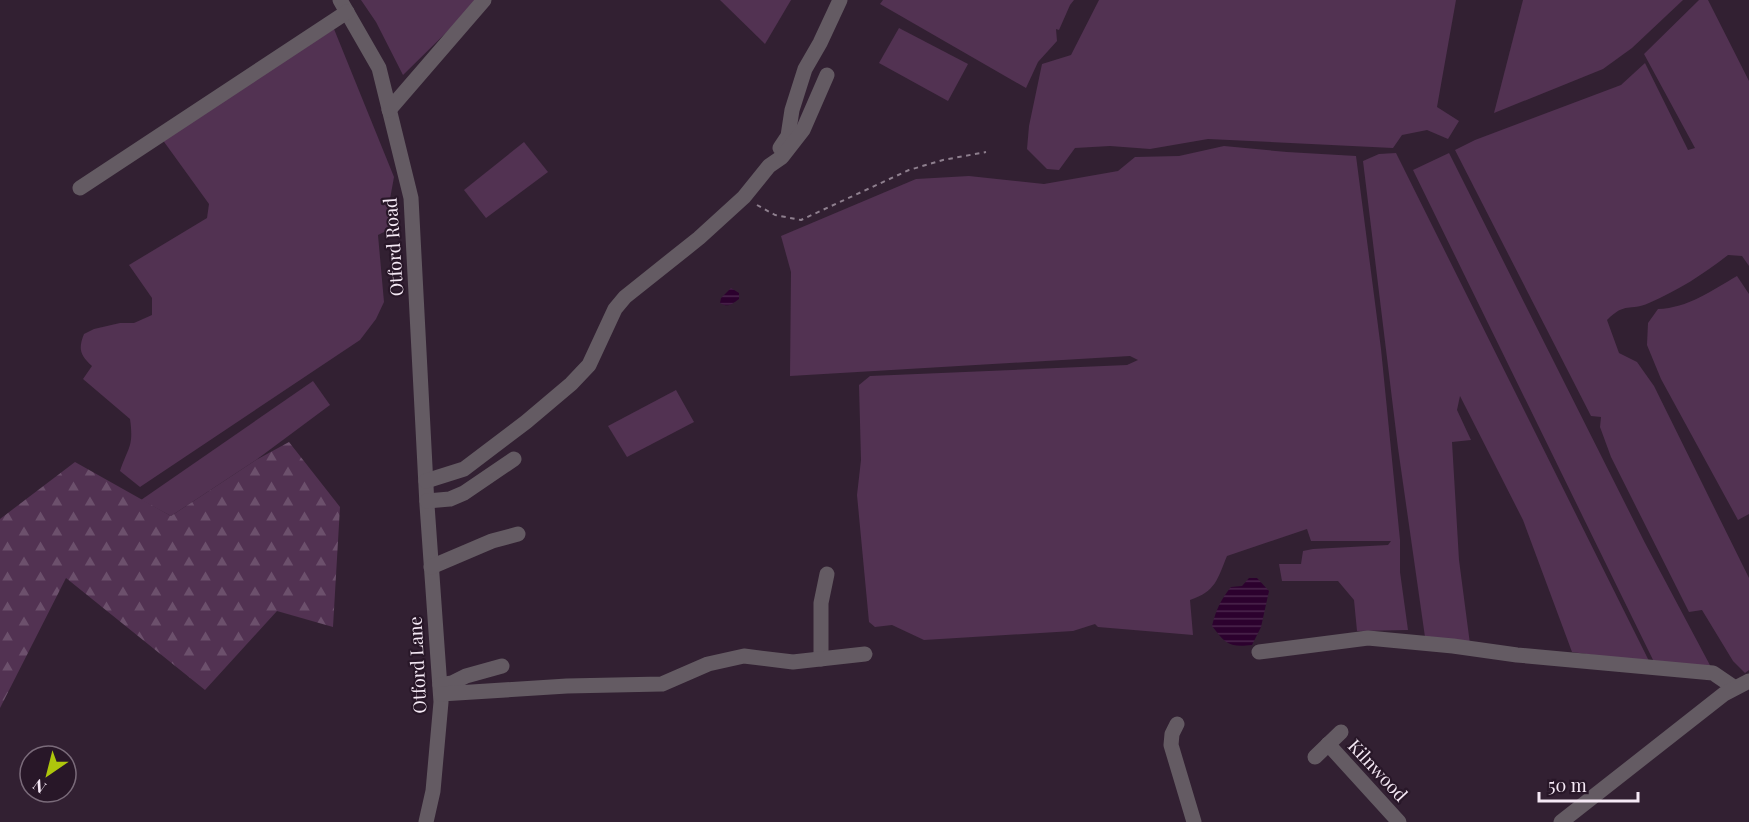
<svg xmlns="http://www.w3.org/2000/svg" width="1749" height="822" viewBox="0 0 1749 822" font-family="'Playfair Display',serif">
<defs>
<pattern id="forest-firs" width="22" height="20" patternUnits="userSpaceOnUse" patternTransform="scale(1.5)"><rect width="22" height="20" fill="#523252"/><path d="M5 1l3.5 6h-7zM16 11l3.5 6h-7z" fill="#6c506c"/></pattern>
<pattern id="water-rules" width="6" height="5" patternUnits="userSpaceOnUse" patternTransform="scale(1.5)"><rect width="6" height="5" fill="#2c012e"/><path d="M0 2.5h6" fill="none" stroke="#4b264d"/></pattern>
</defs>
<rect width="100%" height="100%" fill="#322032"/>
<!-- grass -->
<g fill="#523252">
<path d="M361 0H477L467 12 403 75 376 22Z"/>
<path d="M720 0H791L765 44Z"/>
<path d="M883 0H1074L1070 5 1059 30 1056 29 1057 41 1038 62 1026 88 880 4Z"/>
<path d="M1099 0H1456L1437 107 1459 121 1448 139 1427 130 1402 135 1393 148 1208 139 1150 149 1110 146 1075 148 1059 170 1047 169 1027 149 1029 126 1042 64 1071 55Z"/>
<path d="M1523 0H1683L1632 48 1603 69 1494 113Z"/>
<path d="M1699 0H1708L1749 81V266L1742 256 1728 255C1704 274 1677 291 1649 303 1629 312 1626 301 1607 320L1619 353 1637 362 1654 386 1749 578V670L1745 673 1733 661 1702 610 1689 612 1611 457 1600 427 1601 417 1591 416 1455 150 1475 140 1621 85 1645 63 1688 150 1695 148 1644 54Z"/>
<path d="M899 28 968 64 948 101 879 63Z"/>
<path d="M334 29 394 177 390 199 400 210 398 225 378 235 384 302 376 319 360 340 140 487 120 471C128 447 134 447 130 419L83 379 92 366C80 355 78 349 84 334L94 329 120 323H134L152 315V298L129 265 207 218 209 204 162 139Z"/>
<path d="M524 142 548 172 486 218 464 190Z"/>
<path d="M1224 146 1287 152 1356 156 1381 349 1400 540V572L1408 630 1357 631 1354 600 1338 581H1282L1279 564H1301L1303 551 1313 549 1388 545 1391 541H1311L1307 529 1227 556C1217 580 1216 591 1190 600L1193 635 1098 627 1095 624 1073 631 924 640 892 625 875 627 869 622 857 495 861 460 859 385 870 376 1127 365 1138 360 1130 356 790 376 791 272 781 236 916 179 969 176 1044 184 1118 171 1135 157 1179 156Z"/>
<path d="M1396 153 1650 663 1572 652 1523 520 1460 396 1457 410 1471 440 1452 442 1459 560 1470 644 1425 637 1398 448 1363 161 1379 154Z"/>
<path d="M1449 153 1645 543 1712 669 1655 664 1413 170Z"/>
<path d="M1737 276 1749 294V514L1738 520 1661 379 1647 345 1648 323 1658 309C1688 308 1711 291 1737 276Z"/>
<path d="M313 381 330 405 256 460 171 516 141 500Z"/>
<path d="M676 390 694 422 627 457 608 426Z"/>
</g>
<!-- forest -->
<path fill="url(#forest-firs)" d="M289 442 340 507 333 627 277 611 205 690 66 578 0 708V519L75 462 171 516 256 460Z"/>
<!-- water -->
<g fill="url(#water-rules)">
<path d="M731 288 739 293V299C732 304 728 308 720 303L721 298Z"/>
<path d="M1249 578H1257L1269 591 1261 627 1252 645C1229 648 1225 643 1212 626 1216 610 1221 599 1231 587L1242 586Z"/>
</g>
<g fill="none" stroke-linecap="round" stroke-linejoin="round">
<!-- path -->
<path stroke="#8e7f8e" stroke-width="2" stroke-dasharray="4.5 4.5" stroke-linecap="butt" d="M757 205 775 215 801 220 909 170 943 160 986 152"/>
<!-- minor -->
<g stroke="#645b63" stroke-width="15">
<path d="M340 0 379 68 411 198 427 505 441 702 433 791 426 822"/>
<path d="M389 110 484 0"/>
<path d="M780 148 788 136 792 110 805 69 820 43 840 0"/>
<path d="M80 188 347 12"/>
<path d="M426 481 464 469 526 422 571 384 589 365 615 309 625 297 699 238 744 197 769 166 782 157 803 130 827 75"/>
<path d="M427 501 450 499 464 493 514 459"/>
<path d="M431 567 492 541 518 534"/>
<path d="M1259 652 1368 638 1453 646 1517 655 1713 673 1735 688"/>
<path d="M821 659V603L827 574"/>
<path d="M440 685 452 683 466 676 502 666"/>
<path d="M441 694 567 686 662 684 708 664 744 656 793 662 865 654"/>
<path d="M1177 724 1172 734 1171 745 1194 822"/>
<path d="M1328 744 1399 822"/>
<path d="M1315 757 1341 732"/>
<path d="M1561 822 1724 694 1749 681"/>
</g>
</g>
<g text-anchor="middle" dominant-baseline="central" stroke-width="4.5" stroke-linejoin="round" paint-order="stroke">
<!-- street labels -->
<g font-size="18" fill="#f5e9f5" stroke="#281728">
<text transform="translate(393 247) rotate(-94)">Otford Road</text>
<text transform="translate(417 665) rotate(-93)">Otford Lane</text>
<text transform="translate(1378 770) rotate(47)">Kilnwood</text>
</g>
</g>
<!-- north arrow -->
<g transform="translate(48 774) rotate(215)"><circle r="28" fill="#281728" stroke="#7a6b7a" stroke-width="1.5"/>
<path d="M0-4.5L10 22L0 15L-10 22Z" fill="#aec60c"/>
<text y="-9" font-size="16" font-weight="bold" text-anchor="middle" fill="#f5e9f5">N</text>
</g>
<!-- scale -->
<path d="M1539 792v9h99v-9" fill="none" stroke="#f5e9f5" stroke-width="3"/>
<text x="1548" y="792" font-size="18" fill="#f5e9f5" stroke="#281728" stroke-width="4.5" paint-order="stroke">50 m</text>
</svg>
